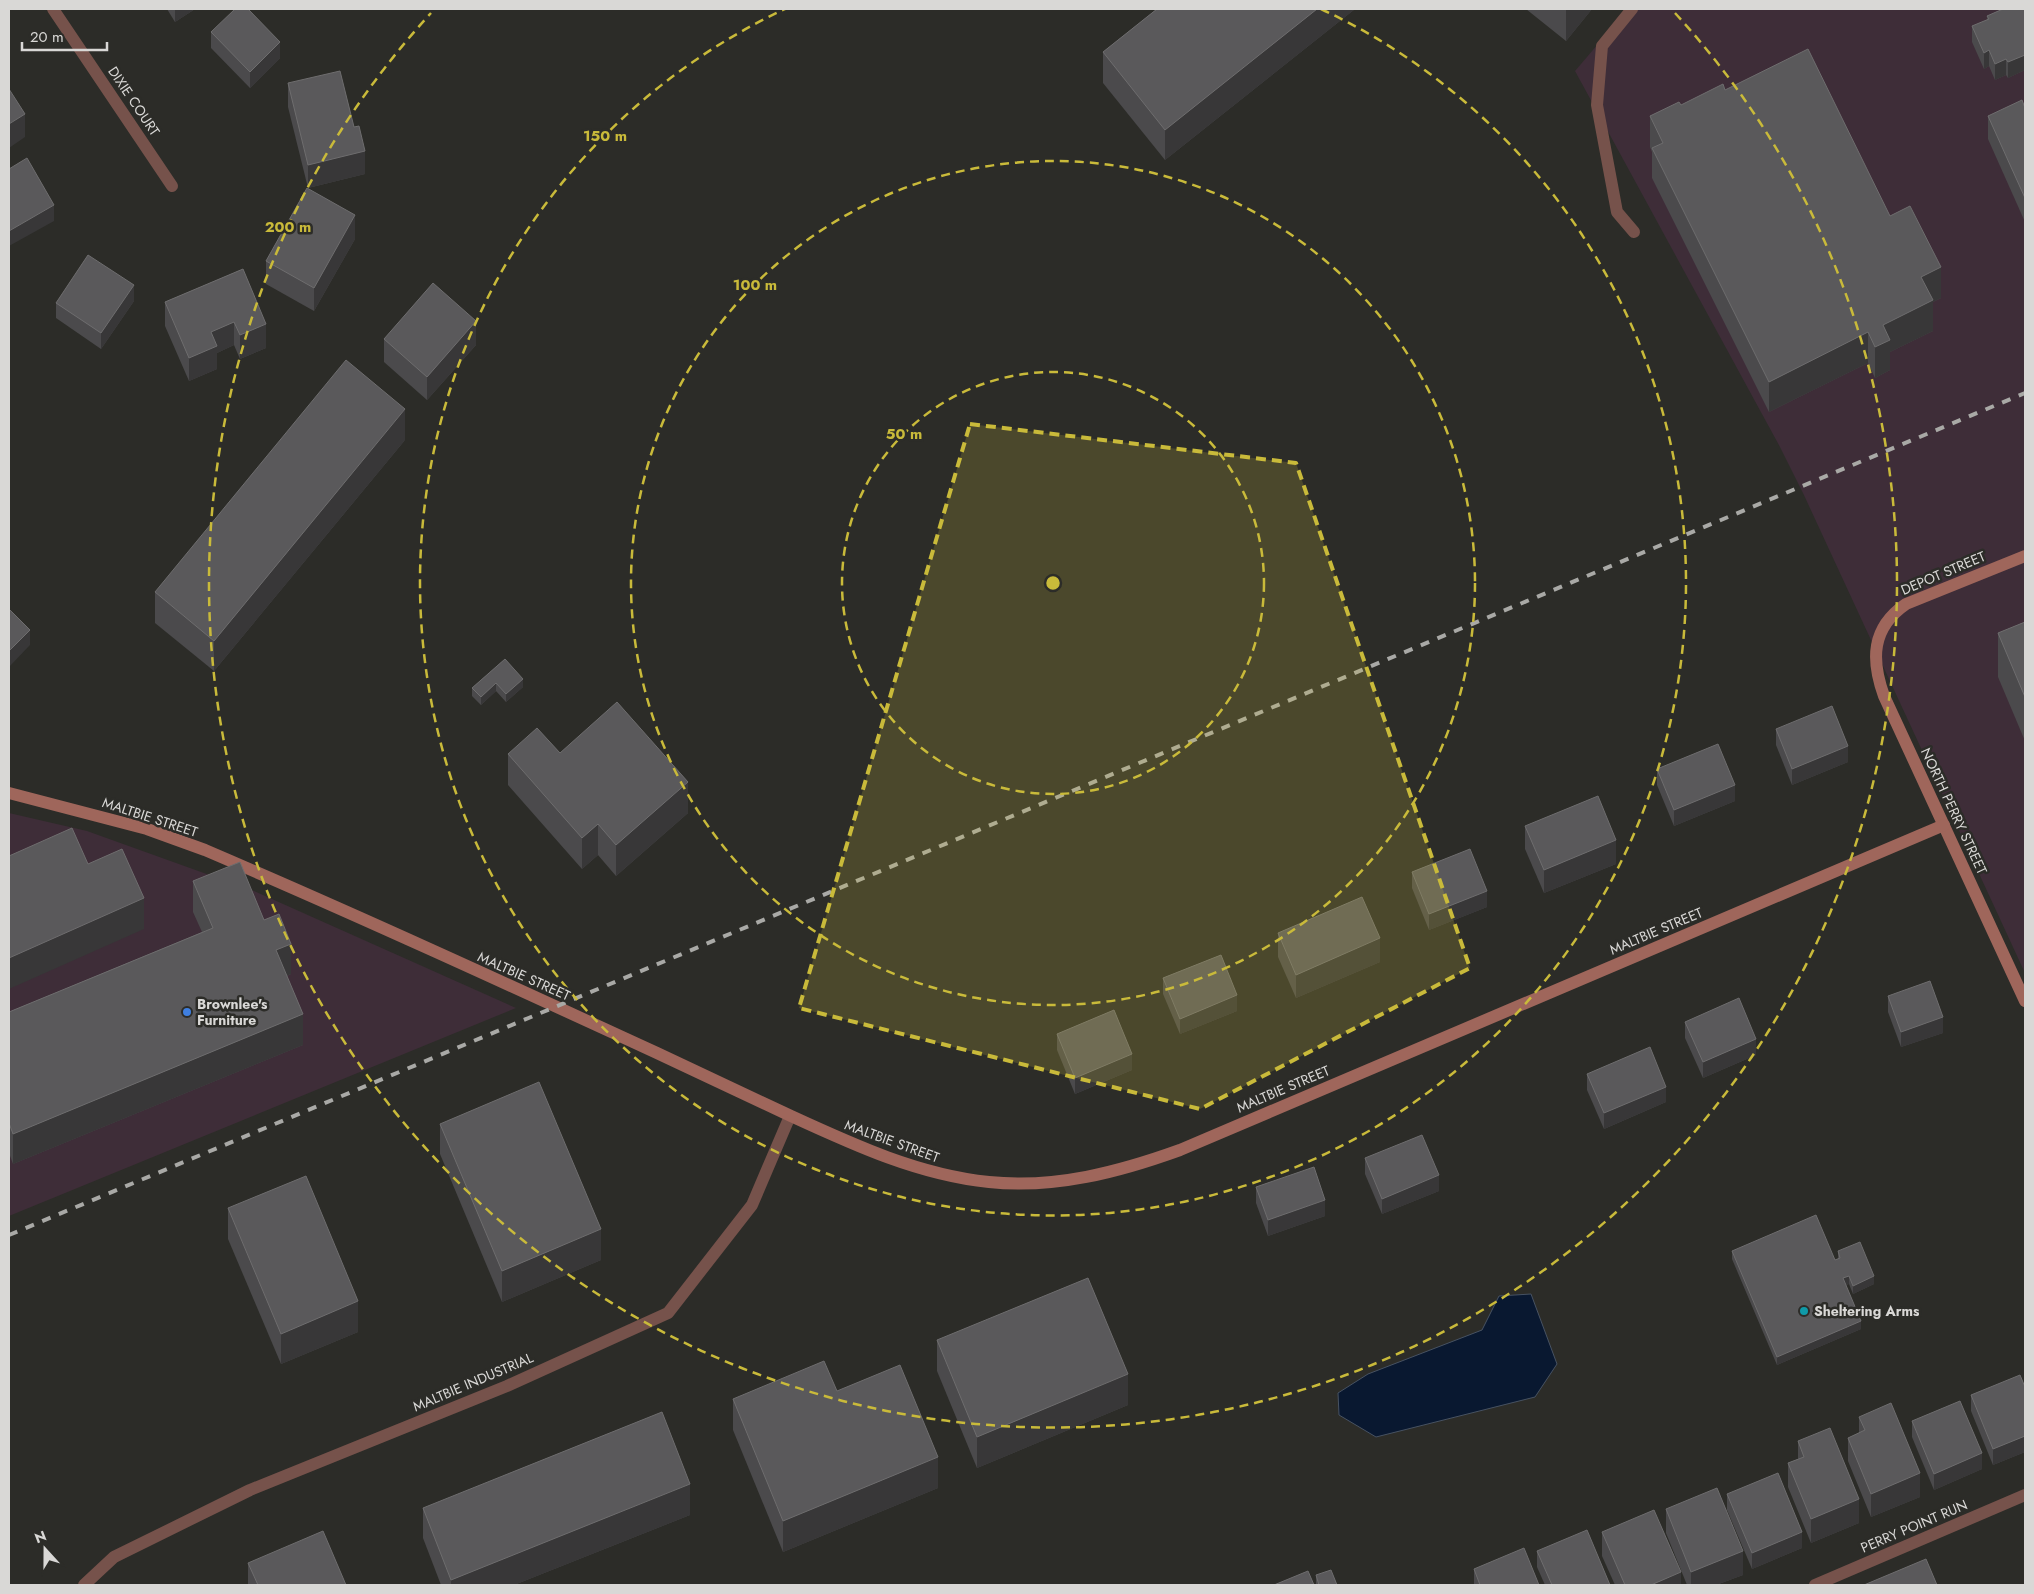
<svg xmlns="http://www.w3.org/2000/svg" width="2034" height="1594" viewBox="0 0 2034 1594" font-family="Jost,sans-serif">
<rect width="100%" height="100%" fill="#2c2c28"/>
<!-- industrial -->
<g fill="#3e2d38">
<path d="M1628 9H2025V973L1803 493 1780 447 1575 71Z"/>
<path d="M9 813 87 831 254 891 516 1008 9 1216Z"/>
</g>
<!-- water -->
<path fill="#091830" stroke="#475262" d="M1531 1294 1557 1364 1535 1397 1376 1437 1339 1415 1338 1393 1368 1374 1482 1330 1499 1296Z"/>
<g fill="none" stroke-linecap="round" stroke-linejoin="round">
<!-- street -->
<g stroke="#76524b" stroke-width="12">
<path d="M53 9 172 186"/>
<path d="M1632 9 1602 46 1597 105 1617 212 1634 232"/>
<path d="M84 1585 114 1557 250 1490 507 1386 668 1313 752 1205 790 1116"/>
<path d="M1815 1585 2025 1495"/>
</g>
<!-- secondary -->
<g stroke="#9f665b" stroke-width="12">
<path d="M2025 556 1906 604C1871 628 1871 660 1884 696L2025 1001"/>
<path d="M9 793 147 829 205 850C357 915 507 984 657 1053 701 1074 746 1095 791 1116 854 1145 919 1175 989 1182 1055 1189 1119 1172 1180 1150L1944 825"/>
</g>
<!-- rail -->
<path stroke="#a9a9a6" stroke-width="4" stroke-dasharray="9 9" stroke-linecap="butt" d="M9 1235 2025 393"/>
</g>
<!-- wall -->
<g fill="#4b4a4c">
<path d="M167 9H195L175 22Z"/>
<path d="M1157 9H1355L1165 160 1103 83V52Z"/>
<path d="M1526 9H1592L1566 41Z"/>
<path d="M2025 9V70L2008 78 2006 75 1995 80 1989 66 1984 69 1972 42V26L1987 20V16Z"/>
<path d="M211 32 280 58 250 88 211 48Z"/>
<path d="M288 83 354 127 365 174 308 188 288 107Z"/>
<path d="M1725 90 1890 216 1941 298 1933 302V331L1890 352V370L1875 378 1868 363 1769 412 1652 178V152L1650 147V116L1681 105Z"/>
<path d="M2025 108V222L1988 139V116Z"/>
<path d="M355 239 314 311 266 284V261Z"/>
<path d="M243 269 266 348 240 359 234 345 217 353V369L189 381 165 326V302Z"/>
<path d="M134 301 101 349 56 318V303Z"/>
<path d="M384 339 476 345 427 400 384 362Z"/>
<path d="M405 440 214 671 155 623V592Z"/>
<path d="M2025 622V741L1998 677V633Z"/>
<path d="M505 659 523 687 506 702 496 691 481 705 472 696V688Z"/>
<path d="M1776 729 1848 762 1792 785 1776 745Z"/>
<path d="M560 753 688 813 616 876 598 855 582 869 508 785V754Z"/>
<path d="M1657 769 1735 801 1674 826 1657 785Z"/>
<path d="M1525 826 1616 864 1544 893 1525 849Z"/>
<path d="M1412 872 1487 907 1429 930 1412 888Z"/>
<path d="M193 881 264 920 291 974 287 976 303 1045 13 1164 9 1153V1012L202 932 193 912Z"/>
<path d="M1278 933 1380 962 1296 998 1278 957Z"/>
<path d="M1163 978 1237 1011 1180 1034 1163 994Z"/>
<path d="M1888 996 1943 1033 1901 1047 1888 1012Z"/>
<path d="M1685 1022 1756 1055 1703 1078 1685 1038Z"/>
<path d="M1057 1034 1132 1070 1075 1094 1057 1050Z"/>
<path d="M1587 1074 1666 1102 1604 1129 1587 1090Z"/>
<path d="M440 1124 601 1260 502 1302 440 1154Z"/>
<path d="M1365 1158 1439 1191 1382 1214 1365 1174Z"/>
<path d="M1256 1187 1325 1216 1268 1236 1256 1203Z"/>
<path d="M228 1208 358 1332 281 1364 228 1239Z"/>
<path d="M1732 1251 1835 1260 1838 1259V1251L1874 1284 1853 1294 1849 1284 1846 1285 1861 1329 1777 1365 1732 1259Z"/>
<path d="M937 1340 1128 1405 977 1468 937 1371Z"/>
<path d="M2025 1387V1452L1993 1465 1971 1411V1395Z"/>
<path d="M837 1391 938 1488 783 1552 733 1430V1399Z"/>
<path d="M1859 1417 1920 1497 1871 1517 1848 1461V1438L1859 1433Z"/>
<path d="M1912 1421 1982 1469 1934 1490 1912 1437Z"/>
<path d="M1798 1441 1859 1523 1811 1543 1788 1487V1463L1798 1459Z"/>
<path d="M1727 1494 1802 1548 1752 1569 1727 1510Z"/>
<path d="M423 1508 690 1515 514 1585H441L423 1538Z"/>
<path d="M1666 1509 1743 1575 1716 1585H1687L1666 1533Z"/>
<path d="M1602 1532 1681 1585H1615L1602 1556Z"/>
<path d="M1537 1551 1610 1585H1545L1537 1567Z"/>
<path d="M248 1563 346 1585H248Z"/>
<path d="M1474 1569 1539 1585H1474Z"/>
<path d="M1316 1575 1337 1585H1316Z"/>
</g>
<!-- shaded-wall -->
<g fill="#383738">
<path d="M175 9H195L175 22Z"/>
<path d="M1317 9H1355L1165 160V130Z"/>
<path d="M1567 9H1592L1566 41V10Z"/>
<path d="M280 42V58L250 88V72Z"/>
<path d="M1989 50V66L1984 69V53Z"/>
<path d="M2025 55V70L2008 78V62Z"/>
<path d="M2006 59V75L1995 80V64Z"/>
<path d="M25 114V137L9 148V124Z"/>
<path d="M365 151V174L308 188V165Z"/>
<path d="M54 205V221L9 246V231Z"/>
<path d="M355 215V239L314 311V288Z"/>
<path d="M1941 267V298L1933 302V331L1890 352V370L1875 378V347L1883 325 1921 277Z"/>
<path d="M134 285V301L101 349V333Z"/>
<path d="M476 321V345L427 400V377Z"/>
<path d="M234 322V345L217 353V369L189 381V358L211 332Z"/>
<path d="M266 324V348L240 359V335Z"/>
<path d="M1868 332V363L1769 412V382Z"/>
<path d="M405 409V440L214 671V641Z"/>
<path d="M30 630V645L9 667V651Z"/>
<path d="M523 679V687L506 702V694Z"/>
<path d="M496 683V691L481 705V697Z"/>
<path d="M1848 746V762L1792 785V769Z"/>
<path d="M688 782V813L616 876V845Z"/>
<path d="M1735 785V801L1674 826V810Z"/>
<path d="M598 824V855L582 869V838Z"/>
<path d="M1616 840V864L1544 893V870Z"/>
<path d="M1487 891V907L1429 930V914Z"/>
<path d="M144 898V929L9 989V958Z"/>
<path d="M1380 938V962L1296 998V975Z"/>
<path d="M291 944V974L276 980V950Z"/>
<path d="M1237 995V1011L1180 1034V1019Z"/>
<path d="M303 1014V1045L13 1164V1134Z"/>
<path d="M1943 1017V1033L1901 1047V1032Z"/>
<path d="M1756 1039V1055L1703 1078V1062Z"/>
<path d="M1132 1054V1070L1075 1094V1078Z"/>
<path d="M1666 1087V1102L1604 1129V1113Z"/>
<path d="M1439 1175V1191L1382 1214V1199Z"/>
<path d="M1325 1200V1216L1268 1236V1220Z"/>
<path d="M601 1229V1260L502 1302V1271Z"/>
<path d="M1849 1276V1284L1843 1286V1278Z"/>
<path d="M1874 1276V1284L1853 1294V1286Z"/>
<path d="M358 1301V1332L281 1364V1334Z"/>
<path d="M1861 1321V1329L1777 1365V1357Z"/>
<path d="M1128 1374V1405L977 1468V1437Z"/>
<path d="M2025 1436V1452L1993 1465V1449Z"/>
<path d="M1982 1453V1469L1934 1490V1474Z"/>
<path d="M938 1457V1488L783 1552V1521Z"/>
<path d="M1920 1473V1497L1871 1517V1494Z"/>
<path d="M690 1484V1515L514 1585H451V1580Z"/>
<path d="M1859 1499V1523L1811 1543V1519Z"/>
<path d="M1802 1532V1548L1752 1569V1553Z"/>
<path d="M1743 1551V1575L1716 1585H1691V1572Z"/>
<path d="M1681 1572V1585H1651Z"/>
</g>
<!-- building -->
<g fill="#5a595b" stroke="#6e6d6e">
<path d="M235 9H248L280 42 250 72 211 32Z"/>
<path d="M1157 9H1317L1165 130 1103 52Z"/>
<path d="M2003 9H2025V55L2008 62 2006 59 1995 64 1989 50 1984 53 1972 26 1989 19 1987 16Z"/>
<path d="M1808 49 1890 216 1910 206 1941 267 1921 277 1933 300 1883 325 1890 340 1875 347 1868 332 1769 382 1652 148 1663 143 1650 116 1679 102 1681 105 1723 84 1725 90Z"/>
<path d="M340 71 354 127 359 126 365 151 308 165 288 83Z"/>
<path d="M9 89 25 114 9 124Z"/>
<path d="M2022 100 2025 108V198L1988 116Z"/>
<path d="M27 158 54 205 9 231V169Z"/>
<path d="M307 188 355 215 314 288 266 261Z"/>
<path d="M88 255 134 285 101 333 56 303Z"/>
<path d="M243 269 266 324 240 335 234 322 211 332 217 346 189 358 165 302Z"/>
<path d="M433 283 476 321 427 377 384 339Z"/>
<path d="M346 360 405 409 214 641 155 592Z"/>
<path d="M9 609 30 630 9 651Z"/>
<path d="M2025 622V697L1998 633Z"/>
<path d="M505 659 523 679 506 694 496 683 481 697 472 688Z"/>
<path d="M617 702 688 782 616 845 598 824 582 838 508 754 537 728 560 753Z"/>
<path d="M1832 706 1848 746 1792 769 1776 729Z"/>
<path d="M1718 744 1735 785 1674 810 1657 769Z"/>
<path d="M1598 796 1616 840 1544 870 1525 826Z"/>
<path d="M72 828 88 864 122 849 144 898 9 958V856Z"/>
<path d="M1470 849 1487 891 1429 914 1412 872Z"/>
<path d="M240 862 264 920 279 914 291 944 276 950 303 1014 13 1134 9 1123V1012L213 928 193 881Z"/>
<path d="M1362 897 1380 938 1296 975 1278 933Z"/>
<path d="M1221 955 1237 995 1180 1019 1163 978Z"/>
<path d="M1930 981 1943 1017 1901 1032 1888 996Z"/>
<path d="M1739 998 1756 1039 1703 1062 1685 1022Z"/>
<path d="M1114 1010 1132 1054 1075 1078 1057 1034Z"/>
<path d="M1650 1047 1666 1087 1604 1113 1587 1074Z"/>
<path d="M539 1082 601 1229 502 1271 440 1124Z"/>
<path d="M1422 1135 1439 1175 1382 1199 1365 1158Z"/>
<path d="M1314 1167 1325 1200 1268 1220 1256 1187Z"/>
<path d="M306 1176 358 1301 281 1334 228 1208Z"/>
<path d="M1816 1215 1835 1260 1840 1258 1838 1251 1860 1242 1874 1276 1853 1286 1849 1276 1843 1278 1861 1321 1777 1357 1732 1251Z"/>
<path d="M1088 1278 1128 1374 977 1437 937 1340Z"/>
<path d="M824 1361 837 1391 900 1365 938 1457 783 1521 733 1399Z"/>
<path d="M2020 1375 2025 1387V1436L1993 1449 1971 1395Z"/>
<path d="M1960 1401 1982 1453 1934 1474 1912 1421Z"/>
<path d="M1891 1403 1920 1473 1871 1494 1848 1438 1865 1430 1859 1417Z"/>
<path d="M662 1412 690 1484 451 1580 423 1508Z"/>
<path d="M1830 1428 1859 1499 1811 1519 1788 1463 1804 1457 1798 1441Z"/>
<path d="M1778 1473 1802 1532 1752 1553 1727 1494Z"/>
<path d="M1717 1488 1743 1551 1691 1572 1666 1509Z"/>
<path d="M1654 1510 1681 1572 1651 1585H1625L1602 1532Z"/>
<path d="M1587 1530 1610 1585H1552L1537 1551Z"/>
<path d="M323 1531 346 1585H258L248 1563Z"/>
<path d="M1524 1548 1539 1585H1480L1474 1569Z"/>
<path d="M1926 1559 1937 1585H1864Z"/>
<path d="M1331 1570 1337 1585H1319L1316 1575Z"/>
<path d="M1308 1571 1314 1585H1274Z"/>
</g>
<!-- marked area -->
<path fill="#c9ba3a" fill-opacity="0.2" stroke="#c9ba3a" stroke-width="4" stroke-dasharray="10 6" stroke-linejoin="round" d="M970 424 1296 463 1470 968 1200 1109 799 1008Z"/>
<!-- distance rings -->
<g fill="none" stroke="#c9ba3a" stroke-width="2.5" stroke-dasharray="9 6">
<circle cx="1053" cy="583" r="211"/>
<circle cx="1053" cy="583" r="422"/>
<path d="M1321 9A633 633 0 1 1 785 9"/>
<path d="M1675 13A844 844 0 1 1 431 13"/>
</g>
<!-- markers -->
<circle fill="#3f7fe0" stroke="#2c2c28" stroke-width="2" cx="187" cy="1012" r="5"/>
<circle fill="#0f9aa8" stroke="#2c2c28" stroke-width="2" cx="1804" cy="1311" r="5"/>
<g text-anchor="middle" dominant-baseline="central" stroke-width="5" stroke-linejoin="round" paint-order="stroke">
<!-- street labels -->
<g font-size="14" fill="#d9d8d6" stroke="#2c2c28">
<text transform="translate(134 101) rotate(56)">DIXIE COURT</text>
<text transform="translate(1943 573) rotate(-23)">DEPOT STREET</text>
<text transform="translate(1954 811) rotate(65)">NORTH PERRY STREET</text>
<text transform="translate(150 817) rotate(18)">MALTBIE STREET</text>
<text transform="translate(1656 931) rotate(-23)">MALTBIE STREET</text>
<text transform="translate(524 976) rotate(24)">MALTBIE STREET</text>
<text transform="translate(1283 1089) rotate(-23)">MALTBIE STREET</text>
<text transform="translate(892 1141) rotate(20)">MALTBIE STREET</text>
<text transform="translate(473 1382) rotate(-23)">MALTBIE INDUSTRIAL</text>
<text transform="translate(1914 1526) rotate(-23)">PERRY POINT RUN</text>
</g>
<!-- poi labels -->
<g font-size="14" font-weight="bold" fill="#d9d8d6" stroke="#2c2c28" text-anchor="start">
<text x="197" y="1004">Brownlee's<tspan x="197" dy="16">Furniture</tspan></text>
<text x="1814" y="1311">Sheltering Arms</text>
</g>
</g>
<circle cx="1053" cy="583" r="8" fill="#c9ba3a" stroke="#2c2c28" stroke-width="2.5"/>
<g font-size="15" text-anchor="middle" font-weight="bold" fill="#c9ba3a" stroke="#2c2c28" stroke-width="5" stroke-linejoin="round" paint-order="stroke">
<text x="605" y="141">150 m</text>
<text x="288" y="232">200 m</text>
<text x="755" y="290">100 m</text>
<text x="904" y="439">50 m</text>
</g>
<!-- border -->
<rect width="2034" height="1594" fill="none" stroke="#d9d8d6" stroke-width="20"/>
<!-- north arrow -->
<g transform="translate(45 1549) rotate(339)" stroke="#2c2c28" stroke-width="4" paint-order="stroke">
<path d="M0-4L9 19L0 12L-9 19Z" fill="#d9d8d6"/>
<text y="-8" font-size="14" font-weight="bold" text-anchor="middle" fill="#d9d8d6">N</text>
</g>
<!-- scale -->
<path d="M22 42v8h85v-8" fill="none" stroke="#d9d8d6" stroke-width="2.5"/>
<text x="30" y="42" font-size="15" fill="#d9d8d6" stroke="#2c2c28" stroke-width="4" paint-order="stroke">20 m</text>
</svg>
